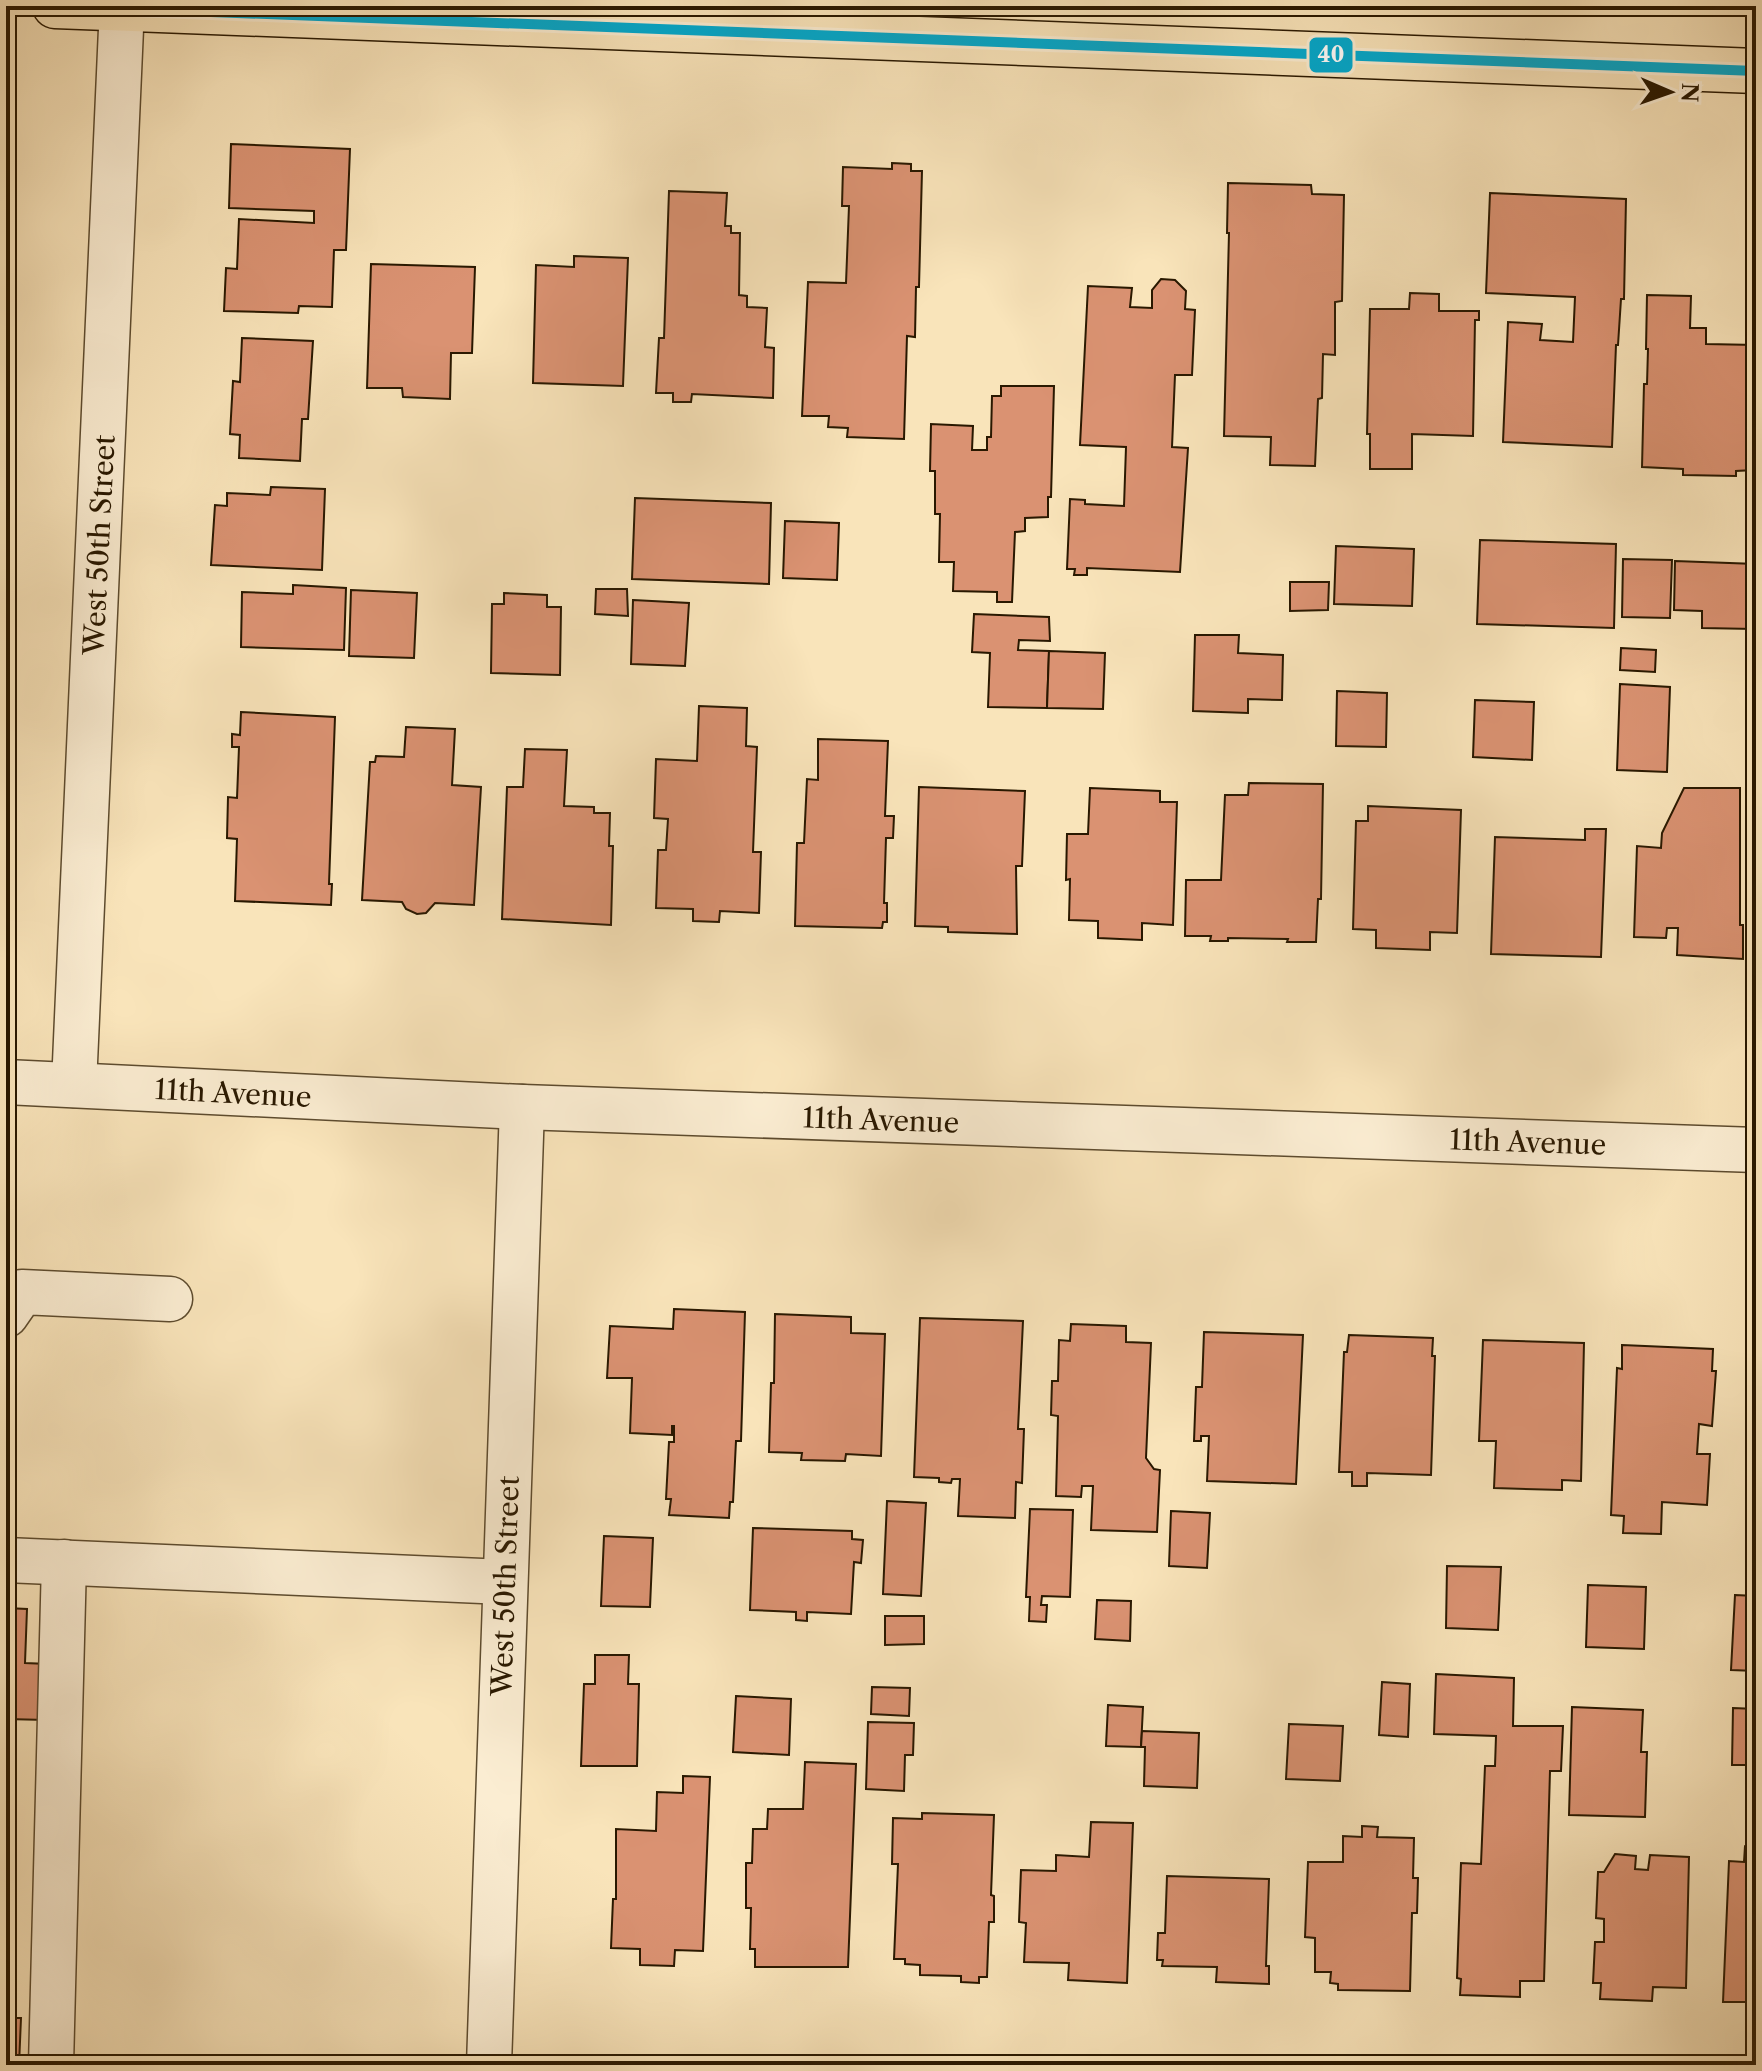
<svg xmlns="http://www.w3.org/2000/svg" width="1762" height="2071" viewBox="0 0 1762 2071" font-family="'Libre Caslon Text',serif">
<rect width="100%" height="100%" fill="#f9e4ba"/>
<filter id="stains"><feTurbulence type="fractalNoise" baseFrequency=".0025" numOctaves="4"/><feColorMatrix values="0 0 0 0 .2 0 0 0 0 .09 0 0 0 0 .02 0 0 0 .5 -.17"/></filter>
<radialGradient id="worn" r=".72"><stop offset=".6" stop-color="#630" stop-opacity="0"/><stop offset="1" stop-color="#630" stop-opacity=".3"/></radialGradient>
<!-- building -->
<g fill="#da9272" stroke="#291800" stroke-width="2">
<path d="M231 144 350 149 346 250H334L332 307 299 306 298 313 224 311 226 268 237 269 239 219 314 223V211L229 208Z"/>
<path d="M892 163 911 164V171H922L919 287H916L915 337 907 336 904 439 847 437 848 428 828 427 829 416H802L808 282 846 283 849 206H842L843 167 892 169Z"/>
<path d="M1228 183 1311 185 1312 194 1344 195 1342 301 1335 302V355L1323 354 1322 398 1318 399 1315 466 1270 465 1271 437 1224 436 1229 233H1227Z"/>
<path d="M669 191 727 193 725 226H731V233H740L739 295 747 296V307L767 308 765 347 774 348 773 398 692 394 691 402H673V393H656L659 338H664Z"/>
<path d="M1490 193 1626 199 1624 299H1621L1618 345H1616L1612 447 1503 442 1508 322 1542 324 1540 340 1573 342 1575 297 1486 293Z"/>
<path d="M574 256 628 258 623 386 533 383 536 265 574 267Z"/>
<path d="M371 264 475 267 472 353H451L450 399 403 397 402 388H367Z"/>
<path d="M1161 279 1175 280 1186 291 1185 309 1195 310 1192 375H1175L1172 447 1188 448 1180 572 1087 568V575H1074L1075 569H1067L1070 499 1085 500V504L1124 506 1126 447 1080 445 1088 286 1132 288 1130 307 1152 308V290Z"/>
<path d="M1410 293 1439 294V311H1479V320H1475L1473 436 1412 434V469H1370V434H1367L1370 309H1409Z"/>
<path d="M1647 295 1691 296 1690 328H1706V344L1756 345 1752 392H1755L1754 470 1736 471V476L1683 475V469L1642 467 1644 384H1647L1648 349H1646Z"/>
<path d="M242 338 313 341 308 419H302L300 461 239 458 240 435 230 434 233 381 240 382Z"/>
<path d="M1001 386H1054L1051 497H1048V517L1025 518V531L1015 532 1012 602H997V592L953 591 954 562H939L940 514H935V471H930L931 424 973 426 972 450H987V437H991L992 396H1001Z"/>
<path d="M271 487 325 489 322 570 211 565 215 505 227 506V493L270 495Z"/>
<path d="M635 498 771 503 769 584 632 579Z"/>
<path d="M785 521 839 523 837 580 783 578Z"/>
<path d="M1480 540 1616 544 1614 628 1477 624Z"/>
<path d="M1336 546 1414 549 1412 606 1334 604Z"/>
<path d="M1623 559 1672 560 1670 618 1622 617Z"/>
<path d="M1675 561 1756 564 1754 629 1702 628V611L1674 610Z"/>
<path d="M1290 582H1329L1328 610 1290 611Z"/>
<path d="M293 585 346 588 344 650 241 647 242 592 293 594Z"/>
<path d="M596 589H627L628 616 595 614Z"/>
<path d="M351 590 417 593 414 658 349 656Z"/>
<path d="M504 593 547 595V607H561L560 675 491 673 492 604H504Z"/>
<path d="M633 600 689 603 685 666 631 664Z"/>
<path d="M974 614 1049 617 1050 641 1019 640 1018 650 1049 651 1047 708 988 707 990 653 972 652Z"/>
<path d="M1195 635H1239L1238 653 1283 655 1282 700 1248 699V713L1193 711Z"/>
<path d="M1621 648 1656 650 1655 672 1620 670Z"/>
<path d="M1049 651 1105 653 1103 709 1047 708Z"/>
<path d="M1620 684 1670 687 1667 772 1617 770Z"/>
<path d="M1337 691 1387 693 1386 747 1336 746Z"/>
<path d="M1475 700 1534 702 1532 760 1473 757Z"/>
<path d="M699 706 747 708 746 746 757 747 753 852H761L759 913 720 911 719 922 693 921V909L656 908 658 850H666L668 819 654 818 656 759 697 761Z"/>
<path d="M241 712 335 717 329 884H332L331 905 235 901 237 839 227 838 228 797 237 798 239 747H232V734L240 735Z"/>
<path d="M406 727 455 729 452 785 481 787 474 905 435 903 426 913 417 914 406 909 402 902 362 900 370 762H375L376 756 404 757Z"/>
<path d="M818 739 888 741 885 816H894L893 838H886L884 903H887V922H883L882 928 795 926 797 843H804L807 779 818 780Z"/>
<path d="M525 749 567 750 564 806 594 807V813H610L609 846H613L611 925 502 919 507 787H523Z"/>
<path d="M1249 783 1323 784 1321 899H1318L1316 942H1287L1288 939 1228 938V941H1210L1211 936H1185L1186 880H1221L1225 795H1248Z"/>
<path d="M919 787 1025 791 1022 866H1016L1017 934 948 932V927L915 926Z"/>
<path d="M1090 788 1160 791V802H1177L1173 925 1142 923V940L1098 938V921L1069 920 1070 879 1066 880 1067 834H1088Z"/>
<path d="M1684 788H1740V925H1743V959L1677 955 1678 928H1667L1666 938 1634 937 1637 846 1661 848 1662 833Z"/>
<path d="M1368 806 1461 810 1457 933 1430 932V950L1376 948V930L1353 929 1356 821H1368Z"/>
<path d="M1585 829H1606L1601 957 1491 954 1495 837 1585 840Z"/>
<path d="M674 1309 745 1312 741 1441H736L733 1502H730L729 1518 669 1515 671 1499H666L669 1442H674V1426H672V1435L630 1433 632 1378H607L610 1326 673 1329Z"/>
<path d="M775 1314 851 1317V1333L885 1334 881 1456 846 1454 845 1461 801 1460 802 1453 769 1452 771 1383H774Z"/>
<path d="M920 1318 1023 1321 1018 1429H1024L1022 1483 1016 1482 1015 1518 958 1516 960 1479H952L951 1483 939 1482V1478L914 1477Z"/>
<path d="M1071 1324 1126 1326V1342L1151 1343 1146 1458 1154 1469 1160 1470 1157 1532 1091 1530 1093 1486H1082L1081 1497 1056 1496 1058 1416 1051 1415 1052 1381H1058L1059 1340 1070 1341Z"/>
<path d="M1204 1332 1303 1335 1296 1484 1207 1481 1209 1436H1201V1441H1194L1196 1387H1202Z"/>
<path d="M1349 1335 1433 1338 1432 1356H1435L1431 1475 1367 1473V1486H1352V1472H1339L1344 1352H1347Z"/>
<path d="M1483 1340 1584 1343 1581 1481 1562 1480V1490L1494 1488 1496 1441H1479Z"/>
<path d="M1622 1345 1713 1349 1712 1371H1716L1712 1426 1699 1424 1697 1454H1710L1707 1505 1662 1502 1661 1534 1623 1533 1624 1516 1611 1515 1617 1368 1622 1369Z"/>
<path d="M887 1501 926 1503 921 1596 883 1594Z"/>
<path d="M1030 1509 1073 1510 1070 1597 1042 1596 1041 1605H1047L1046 1622 1029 1621 1030 1597H1026Z"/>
<path d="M1171 1511 1210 1513 1207 1568 1169 1566Z"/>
<path d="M753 1528 852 1531V1539L863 1540 861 1563 854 1562 851 1614 807 1612V1621L796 1620V1612L750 1610Z"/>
<path d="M604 1536 653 1538 650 1607 601 1606Z"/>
<path d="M1447 1566 1501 1567 1498 1630 1446 1628Z"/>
<path d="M1588 1585 1646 1587 1644 1649 1586 1647Z"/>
<path d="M1735 1595 1756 1596V1671L1731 1670Z"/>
<path d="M1097 1600 1131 1601 1130 1641 1095 1639Z"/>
<path d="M6 1608 27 1609 25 1663 48 1664 46 1720 6 1719Z"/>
<path d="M885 1616H924V1644L885 1645Z"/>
<path d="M595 1655H629L628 1684H639L637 1766H581L584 1684H595Z"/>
<path d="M1436 1674 1514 1678 1513 1726H1563L1561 1771H1550L1544 1981H1520V1997L1460 1995 1461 1979 1457 1978 1461 1863 1481 1864 1485 1766H1495L1496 1736 1434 1734Z"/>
<path d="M1382 1682 1410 1684 1408 1737 1379 1735Z"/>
<path d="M872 1687 910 1688 909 1716 871 1714Z"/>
<path d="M736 1696 791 1699 789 1755 733 1752Z"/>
<path d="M1108 1705 1143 1707 1141 1747 1106 1746Z"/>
<path d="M1572 1707 1643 1710 1641 1752H1647L1645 1817 1569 1815Z"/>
<path d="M1733 1708 1756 1709V1765H1732Z"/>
<path d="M868 1722 914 1723 913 1755H905L904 1791 866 1789Z"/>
<path d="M1289 1724 1343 1726 1340 1781 1286 1779Z"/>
<path d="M1142 1731 1199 1733 1197 1788 1144 1786 1145 1747H1141Z"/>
<path d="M805 1762 856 1764 848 1967H755V1949H750L751 1908H746V1863H752L753 1829H767L768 1809H803Z"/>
<path d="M683 1776 710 1777 703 1951 675 1950 674 1966 640 1965V1949L611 1948 613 1899H616V1829L656 1831 657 1792 683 1793Z"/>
<path d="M922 1813 994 1815 991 1895 994 1896V1922H989L987 1977H979V1983L961 1982V1976L920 1975V1965L905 1964V1959H894L898 1864H892L893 1818 922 1819Z"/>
<path d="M1091 1822 1133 1823 1127 1983 1068 1980 1069 1963 1024 1962 1026 1923 1019 1922 1021 1870 1056 1871V1855L1089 1857Z"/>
<path d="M1362 1826 1378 1827 1377 1837 1414 1838 1413 1878H1418L1417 1913H1412L1410 1991 1338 1990V1984L1330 1983 1331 1972H1315V1938L1305 1937 1308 1862H1343V1836L1362 1837Z"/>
<path d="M1756 1840V2002H1723L1729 1861 1744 1862 1745 1846Z"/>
<path d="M1615 1854 1636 1856 1635 1869 1648 1870 1650 1855 1689 1857 1686 1988 1653 1987 1652 2001 1600 1999 1601 1983H1593L1595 1942H1604V1919L1596 1918 1598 1872H1604Z"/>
<path d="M1167 1876 1269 1879 1266 1966H1269V1984L1216 1982 1217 1967 1162 1966 1163 1960H1157L1158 1933H1165Z"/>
<path d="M6 2018H21L19 2065H6Z"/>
</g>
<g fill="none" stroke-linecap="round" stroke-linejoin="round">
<defs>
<g id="minor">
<path d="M6 1082 522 1107 1756 1150"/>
<path d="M74 1085 122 6"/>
<path d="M6 1315 22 1292 170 1299"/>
<path d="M6 1560 505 1582"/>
<path d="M51 2065 64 1562"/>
<path d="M489 2065 522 1107"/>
</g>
<path id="major" d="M55 6 1756 71"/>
</defs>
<!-- minor casing -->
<use href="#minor" stroke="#5d4b2e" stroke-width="47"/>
<!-- major casing -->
<use href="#major" stroke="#291800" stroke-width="47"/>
<!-- minor -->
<use href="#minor" stroke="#fbedd2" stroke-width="44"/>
<!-- major -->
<use href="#major" stroke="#f9e4ba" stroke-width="44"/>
<defs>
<path id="bus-1" d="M55 6 1756 71"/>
</defs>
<!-- bus-1 casing -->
<use href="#bus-1" stroke="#fbedd2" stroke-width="16"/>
<!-- bus-1 -->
<use href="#bus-1" stroke="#00a9ce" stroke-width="10"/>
</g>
<g text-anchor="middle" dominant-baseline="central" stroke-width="8" stroke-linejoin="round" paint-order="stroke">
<!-- street labels -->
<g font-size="28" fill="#291800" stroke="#fbedd2">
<text transform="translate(99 545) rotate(-87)">West 50th Street</text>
<text transform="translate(233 1093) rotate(3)">11th Avenue</text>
<text transform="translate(881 1120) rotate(2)">11th Avenue</text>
<text transform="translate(1528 1142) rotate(2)">11th Avenue</text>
<text transform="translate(505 1586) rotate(-88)">West 50th Street</text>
</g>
</g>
<rect stroke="#fbedd2" stroke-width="3" x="1308" y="36" width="46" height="38" rx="8" fill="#00a9ce"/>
<g font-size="22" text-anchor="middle" font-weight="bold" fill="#fff">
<text x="1331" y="62">40</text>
</g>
<!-- margin -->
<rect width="1762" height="2071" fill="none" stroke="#f9e4ba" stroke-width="32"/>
<rect x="8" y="8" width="1746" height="2055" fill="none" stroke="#291800" stroke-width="4"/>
<rect x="16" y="16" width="1730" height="2039" fill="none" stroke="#291800" stroke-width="2"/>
<!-- north arrow -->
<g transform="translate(1670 92) rotate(92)" stroke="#fbedd2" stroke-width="6" paint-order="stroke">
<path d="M0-6L14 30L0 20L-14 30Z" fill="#291800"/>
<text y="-12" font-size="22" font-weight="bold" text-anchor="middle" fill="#291800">N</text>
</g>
<rect width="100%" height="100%" filter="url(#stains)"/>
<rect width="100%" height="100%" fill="url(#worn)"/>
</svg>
